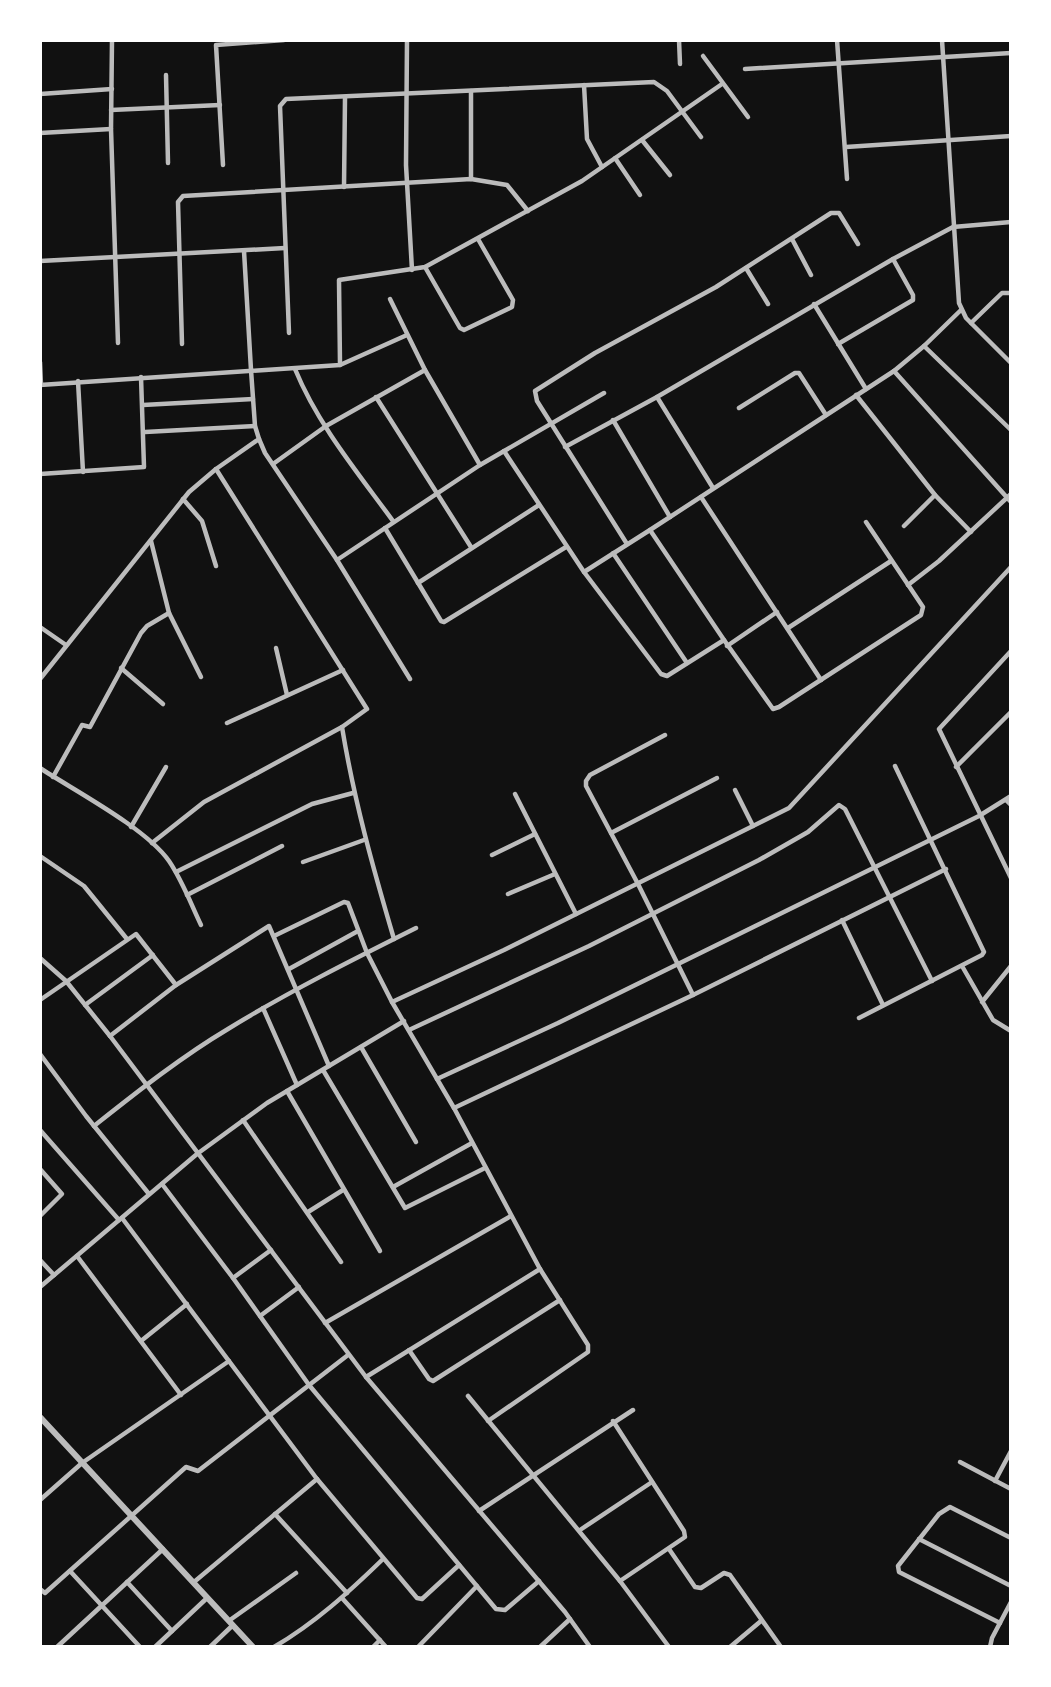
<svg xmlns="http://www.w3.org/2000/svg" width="1051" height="1687" viewBox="0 0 1051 1687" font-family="'Nunito Sans',sans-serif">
<rect width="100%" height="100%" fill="#111"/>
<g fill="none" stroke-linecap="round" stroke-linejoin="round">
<!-- minor -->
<g stroke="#bcbcbc" stroke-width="4.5">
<path d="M112 40 111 129 118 343"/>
<path d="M407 40 406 165 412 270"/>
<path d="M679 40 680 64"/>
<path d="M837 40 847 179"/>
<path d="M942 40 959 303 966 318 1011 363"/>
<path d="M703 56 748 117"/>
<path d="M745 69 1011 53"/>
<path d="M166 75 168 163"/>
<path d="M584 85 587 139 602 167"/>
<path d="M40 94 112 89"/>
<path d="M111 110 220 105"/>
<path d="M40 133 111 129"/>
<path d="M642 140 670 175"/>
<path d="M846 147 1011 136"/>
<path d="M615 158 640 195"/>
<path d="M223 165 216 45 284 40"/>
<path d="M471 179V91"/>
<path d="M344 187 345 98"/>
<path d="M792 239 811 275"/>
<path d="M40 261 285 248"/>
<path d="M425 267 460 328 464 330 512 307 513 300 478 239"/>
<path d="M746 268 768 304"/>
<path d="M390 299 425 370 480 465"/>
<path d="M814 304 866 389"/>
<path d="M971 323 1002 293H1011"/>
<path d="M289 333 280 106 286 99 654 82 667 91 701 137"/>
<path d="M182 344 178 202 183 196 471 179 507 185 528 211"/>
<path d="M838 344 913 300V295L893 259"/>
<path d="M924 346 1011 430"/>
<path d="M40 362 41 385"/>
<path d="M340 365 339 280 425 267 582 181 722 84"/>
<path d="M295 369C318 425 358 473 393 521"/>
<path d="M894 371 1011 502"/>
<path d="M78 381 83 472"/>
<path d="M40 385 340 365 407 335"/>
<path d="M856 395 935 495 971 532"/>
<path d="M376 397 471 547"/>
<path d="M657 397 713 488"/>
<path d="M143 405 253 399"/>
<path d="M739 408 795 373H799L826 415"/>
<path d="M613 420 670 517"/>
<path d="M145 432 255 426"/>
<path d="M259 439 265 453 337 560 410 679"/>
<path d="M565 447 657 397 893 259 953 227 1011 222"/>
<path d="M504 451 584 572 661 674 667 676 724 640"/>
<path d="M273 464 326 426 425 370"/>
<path d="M40 474 144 467 141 377"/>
<path d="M701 497 821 680"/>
<path d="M183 499 202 521 216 566"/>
<path d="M866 522 923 607 921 615 779 707 773 709 724 640 650 530 894 371 924 346 961 310"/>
<path d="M904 526 935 495"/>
<path d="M385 528 441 621 444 622 566 547"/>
<path d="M151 541 169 613 201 677"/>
<path d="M627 544 537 401 535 391 595 353 716 287 831 213H839L858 244"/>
<path d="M613 553 687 663"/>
<path d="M337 560 480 465 604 393"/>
<path d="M584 572 650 530"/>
<path d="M418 583 539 505"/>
<path d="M908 585 939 561 1011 494"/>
<path d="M40 627 66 645"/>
<path d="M788 628 891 561"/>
<path d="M727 646 777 612"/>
<path d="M276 648 287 695"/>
<path d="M1011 651 939 729 1011 878"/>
<path d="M121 668 163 704"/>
<path d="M40 679 189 492 216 469 259 439 255 426 251 370 244 251"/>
<path d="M227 723 343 670"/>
<path d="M342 727C354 800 373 868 394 939"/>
<path d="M665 735 590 775 586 781V786L638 884 693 995"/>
<path d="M956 767 1011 712"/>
<path d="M40 768C75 791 146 828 169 861 182 880 191 904 201 925"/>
<path d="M53 777 82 725 90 727 141 633 147 626 169 613"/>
<path d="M735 790 753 826"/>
<path d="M515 794 576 914"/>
<path d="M1006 800 1011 805"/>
<path d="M131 827 166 767"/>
<path d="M611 833 717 778"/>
<path d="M152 843 204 802 342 727 367 709 216 469"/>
<path d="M492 855 535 834"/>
<path d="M40 856 84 886 127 939"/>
<path d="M303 862 364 840"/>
<path d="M176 872 312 804 353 793"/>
<path d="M508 894 555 874"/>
<path d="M187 895 282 846"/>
<path d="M842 920 883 1005"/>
<path d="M274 936 344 902 348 903 367 953 392 1002 454 1108 540 1269 588 1345V1352L488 1421"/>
<path d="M40 958 66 981 110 1036 366 1377 565 1612 590 1647"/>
<path d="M962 966 993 1020 1011 1031"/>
<path d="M289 969 358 931"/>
<path d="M40 1000 136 934 176 985"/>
<path d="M392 1002 504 950 789 808 1011 567"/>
<path d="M982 1002 1011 966"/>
<path d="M85 1005 153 955"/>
<path d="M263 1008 297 1085"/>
<path d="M859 1018 982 955 984 952 895 766"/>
<path d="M409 1030 589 946 759 860 808 832 839 805 845 809 932 981"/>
<path d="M110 1036 176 985 269 926 329 1066"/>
<path d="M361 1047 416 1142"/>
<path d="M40 1054 86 1116 149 1194"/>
<path d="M323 1070 405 1208 485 1168"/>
<path d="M437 1079 558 1023 979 816 1011 796"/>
<path d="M287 1091 380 1251"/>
<path d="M454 1108 693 995 946 869"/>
<path d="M243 1120 341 1262"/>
<path d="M94 1126C137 1092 181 1057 228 1029 288 992 352 960 416 928"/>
<path d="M40 1130 119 1220"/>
<path d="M40 1169 62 1194 40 1216"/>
<path d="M162 1184 233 1278 309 1385 496 1609 505 1610 539 1581"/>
<path d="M393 1187 472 1143"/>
<path d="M308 1212 343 1190"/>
<path d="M122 1218 317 1479 417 1598 422 1599 459 1565"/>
<path d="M77 1256 181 1395"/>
<path d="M40 1260 54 1275"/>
<path d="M233 1278 271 1250"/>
<path d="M40 1287 197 1154 267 1103 404 1021"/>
<path d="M260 1316 299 1287"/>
<path d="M325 1323 511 1216"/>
<path d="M141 1341 187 1304"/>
<path d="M409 1350 429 1379 433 1381 560 1300"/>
<path d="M366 1377 540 1269"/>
<path d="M468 1396 620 1581 669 1647"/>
<path d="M613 1421 684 1531 685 1537 620 1581"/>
<path d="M960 1462 1011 1489"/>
<path d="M995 1481 1011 1451"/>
<path d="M40 1500 82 1463 229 1361"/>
<path d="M479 1511 633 1410"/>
<path d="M275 1514 347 1593"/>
<path d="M580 1530 652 1482"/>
<path d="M919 1539 1011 1586"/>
<path d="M669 1549 695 1587 701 1588 724 1573 730 1575 781 1647"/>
<path d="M70 1571 140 1647"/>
<path d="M127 1582 172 1631"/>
<path d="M194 1582 317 1479"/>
<path d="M40 1589 45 1593 186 1467 198 1471 348 1355"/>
<path d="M342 1598 386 1647"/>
<path d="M230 1620 296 1573"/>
<path d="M1000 1623 899 1572 898 1566 939 1514 950 1507 1011 1538"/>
<path d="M57 1647 163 1549"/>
<path d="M155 1647 207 1598"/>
<path d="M210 1647 233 1625"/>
<path d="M274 1647C315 1623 349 1592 383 1559"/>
<path d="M373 1647 380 1640"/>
<path d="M418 1647 477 1586"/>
<path d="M540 1647 570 1619"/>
<path d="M730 1647 761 1621"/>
<path d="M990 1647 992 1638 1011 1602"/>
</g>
<!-- tertiary -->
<path stroke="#bcbcbc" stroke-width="6" d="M40 1417 253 1647"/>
</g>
<!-- border -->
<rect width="1051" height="1687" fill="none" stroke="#ffffff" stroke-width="84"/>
</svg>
